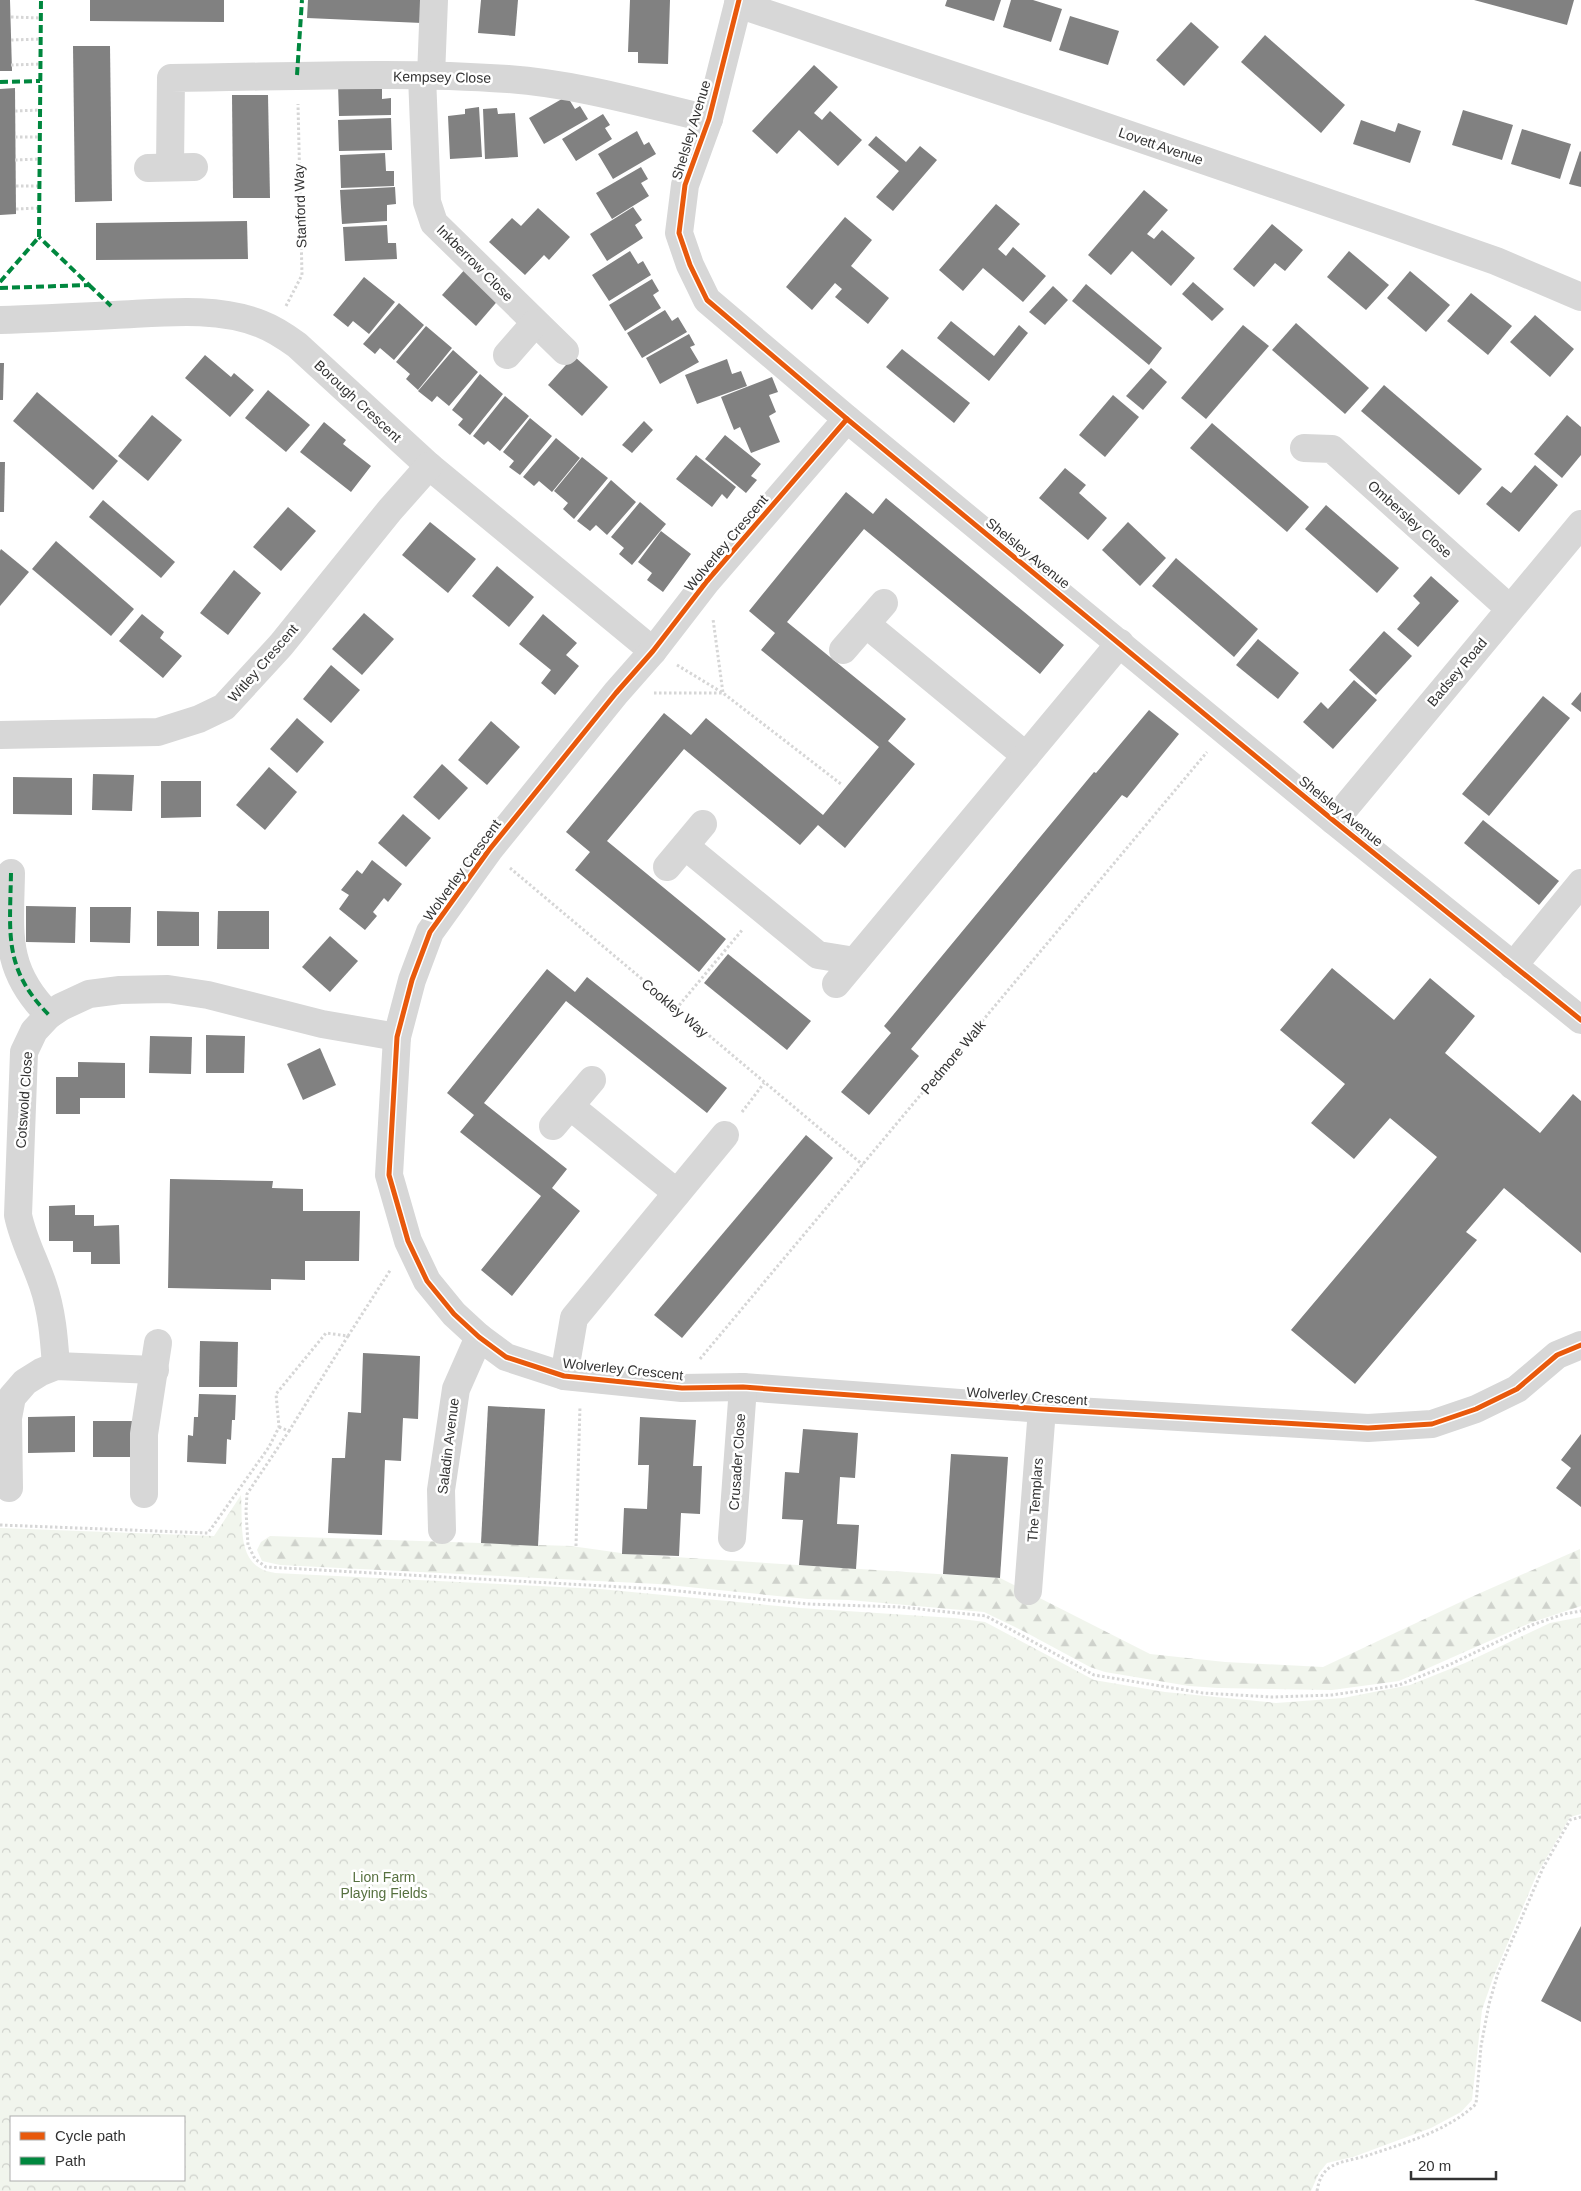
<svg xmlns="http://www.w3.org/2000/svg" width="1581" height="2191" viewBox="0 0 1581 2191" font-family="Arial,sans-serif">
<defs>
<pattern id="forest-firs" width="22" height="20" patternUnits="userSpaceOnUse" patternTransform="scale(1.25)"><rect width="22" height="20" fill="#f1f5ed"/><path d="M5 1l3.5 6h-7zM16 11l3.5 6h-7z" fill="#cfd2cc"/></pattern>
<pattern id="park-crowns" width="20" height="18" patternUnits="userSpaceOnUse" patternTransform="scale(1.25)"><rect width="20" height="18" fill="#f1f5ed"/><path d="M2 6a3 3 0 1 1 6 0M12 15a3 3 0 1 1 6 0" fill="none" stroke="#cfd2cc"/></pattern>
</defs>
<rect width="100%" height="100%" fill="#fff"/>
<!-- forest -->
<path fill="url(#forest-firs)" d="M270 1536 571 1546 628 1554 1000 1578 1150 1654 1225 1662 1323 1667 1469 1598 1580 1549 1581 1606 1530 1623 1399 1681 1332 1690 1218 1688 1189 1686 1105 1672 1090 1667 1025 1632 984 1612 849 1600 808 1599 658 1584 280 1565 262 1561 257 1550 261 1542Z"/>
<!-- park -->
<path fill="url(#park-crowns)" fill-rule="evenodd" d="M241 1495C243 1517 237 1556 260 1568 264 1571 271 1572 275 1573L600 1589 800 1608 954 1618 985 1622 1094 1680 1165 1692 1276 1703 1343 1698 1410 1685 1465 1663 1550 1623 1581 1617V1814L1570 1817 1536 1876 1493 1978 1482 2010 1472 2100 1461 2112 1431 2128 1353 2157 1327 2163 1319 2173 1311 2191H0V1528L214 1536ZM11 2117H184V2180H11Z"/>
<!-- building -->
<g fill="#818181">
<path d="M0 0H10L12 71H0Z"/>
<path d="M90 0H224V22L90 21Z"/>
<path d="M308 0H423L422 23 307 18Z"/>
<path d="M481 0H518L515 36 478 33Z"/>
<path d="M630 0H670L668 64 638 63V52H628Z"/>
<path d="M947 0H1001L994 21 945 6Z"/>
<path d="M1011 0H1033L1062 9 1051 42 1003 27Z"/>
<path d="M1474 0H1574L1567 25Z"/>
<path d="M1070 16 1119 31 1108 65 1059 50Z"/>
<path d="M1191 22 1219 47 1184 86 1156 60Z"/>
<path d="M1265 35 1345 105 1321 133 1241 62Z"/>
<path d="M73 46H110L112 201 75 202Z"/>
<path d="M814 65 838 87 814 113 822 120 830 111 862 140 838 166 799 130 777 154 752 131Z"/>
<path d="M338 84H382V99L391 98V115L339 116Z"/>
<path d="M15 88 16 214 0 215V89Z"/>
<path d="M232 95H268L270 198H233Z"/>
<path d="M567 96 575 109 580 106 588 119 544 144 529 118Z"/>
<path d="M479 107 482 157 450 159 448 116 465 114V109Z"/>
<path d="M497 108 498 114 515 113 518 157 485 159 483 109Z"/>
<path d="M1463 110 1513 125 1502 160 1452 145Z"/>
<path d="M603 114 610 125 605 128 612 139 576 161 562 139Z"/>
<path d="M391 118 392 150 339 151 338 120Z"/>
<path d="M1361 120 1395 132 1398 123 1421 131 1410 163 1353 144Z"/>
<path d="M1522 129 1571 144 1560 179 1511 164Z"/>
<path d="M637 131 644 145 649 142 656 154 613 179 598 154Z"/>
<path d="M876 136 906 162 920 146 937 160 893 211 876 197 899 171 868 145Z"/>
<path d="M1580 151 1581 152V187L1569 184Z"/>
<path d="M385 153 386 171H394V186L341 188 340 155Z"/>
<path d="M641 167 648 179 641 183 649 196 612 219 596 193Z"/>
<path d="M395 187 396 204 387 205V221L342 224 340 190Z"/>
<path d="M1144 190 1168 210 1147 234 1154 239 1162 230 1195 258 1171 286 1132 251 1111 275 1088 255Z"/>
<path d="M996 204 1020 224 998 249 1006 256 1013 247 1046 276 1023 302 983 268 963 291 939 270Z"/>
<path d="M633 207 642 220 635 225 643 238 607 261 590 234Z"/>
<path d="M538 208 570 237 549 260 544 255 525 275 489 242 512 218 521 226Z"/>
<path d="M845 217 872 240 851 266 889 298 868 324 835 297 842 289 835 283 812 310 786 287Z"/>
<path d="M247 221 248 259 96 260V223Z"/>
<path d="M1272 224 1303 250 1285 271 1275 263 1254 287 1233 269Z"/>
<path d="M387 225 388 243H396L397 259 345 261 343 227Z"/>
<path d="M630 251 638 264 643 261 651 275 609 301 592 275Z"/>
<path d="M1349 251 1389 285 1366 310 1327 277Z"/>
<path d="M467 267 501 297 476 326 442 295Z"/>
<path d="M1410 271 1450 305 1426 332 1387 298Z"/>
<path d="M364 277 395 302 369 334 353 321 348 327 333 315Z"/>
<path d="M652 279 659 291 653 295 661 308 625 331 609 305Z"/>
<path d="M1193 282 1224 309 1212 321 1182 294Z"/>
<path d="M1086 284 1162 348 1149 365 1072 301Z"/>
<path d="M1053 286 1068 300 1045 325 1029 312Z"/>
<path d="M1471 293 1512 326 1488 355 1447 321Z"/>
<path d="M399 303 424 325 394 360 380 348 375 354 363 344Z"/>
<path d="M665 310 672 321 678 317 687 332 642 358 627 333Z"/>
<path d="M1535 315 1574 349 1550 377 1510 342Z"/>
<path d="M951 321 994 356 1019 325 1028 333 989 381 937 338Z"/>
<path d="M1296 323 1369 388 1345 414 1272 350Z"/>
<path d="M1243 325 1269 346 1206 419 1181 398Z"/>
<path d="M426 326 452 348 418 390 406 379 410 374 396 362Z"/>
<path d="M689 334 695 345 690 347 699 362 660 384 646 358Z"/>
<path d="M902 349 970 403 954 423 886 367Z"/>
<path d="M453 350 478 372 449 406 437 396 432 402 418 391Z"/>
<path d="M205 355 231 377 234 373 254 390 230 417 185 378Z"/>
<path d="M574 356 608 387 582 416 548 385Z"/>
<path d="M727 359 732 374 741 371 747 386 697 404 685 375Z"/>
<path d="M0 363H4L3 400H0Z"/>
<path d="M1151 368 1167 382 1143 410 1126 396Z"/>
<path d="M480 374 503 394 470 435 458 425 463 419 452 410Z"/>
<path d="M772 377 778 392 769 395 776 412 769 416 780 442 751 453 740 427 734 430 721 397Z"/>
<path d="M1384 385 1482 469 1459 495 1361 411Z"/>
<path d="M268 390 310 425 286 452 245 418Z"/>
<path d="M37 392 118 461 93 490 13 421Z"/>
<path d="M1113 395 1139 417 1105 457 1079 435Z"/>
<path d="M505 396 529 416 500 451 488 441 484 445 473 436Z"/>
<path d="M152 415 182 440 148 481 118 456Z"/>
<path d="M1567 415 1581 427V455L1562 478 1534 454Z"/>
<path d="M530 418 552 436 520 475 509 467 514 461 503 452Z"/>
<path d="M644 421 653 430 632 453 622 445Z"/>
<path d="M324 422 346 440 343 444 371 466 351 492 300 452Z"/>
<path d="M1212 423 1309 507 1287 532 1190 448Z"/>
<path d="M725 435 761 464 751 476 757 480 746 493 705 459Z"/>
<path d="M556 438 580 458 552 492 539 481 534 486 523 477Z"/>
<path d="M696 455 736 487 727 499 722 494 712 507 676 479Z"/>
<path d="M582 457 608 478 574 519 563 509 568 503 554 491Z"/>
<path d="M0 462H5L4 512H0Z"/>
<path d="M1535 465 1558 485 1519 532 1486 504 1502 486 1511 493Z"/>
<path d="M1065 468 1086 485 1079 493 1107 518 1088 540 1039 498Z"/>
<path d="M611 480 636 502 607 535 596 525 590 531 577 521Z"/>
<path d="M846 492 873 514 886 498 1064 645 1040 674 864 529 787 622 906 719 888 741 915 764 845 848 818 825 800 845 684 749 607 841 726 939 699 972 575 870 590 852 566 832 664 713 691 735 706 718 823 815 879 747 761 650 775 633 749 611Z"/>
<path d="M103 500 175 562 161 578 89 517Z"/>
<path d="M640 502 666 524 632 565 619 554 624 548 611 537Z"/>
<path d="M1326 505 1399 568 1377 593 1305 529Z"/>
<path d="M288 507 316 531 281 571 253 547Z"/>
<path d="M430 522 476 559 448 593 402 555Z"/>
<path d="M1128 522 1166 558 1140 586 1102 550Z"/>
<path d="M661 531 691 554 663 592 647 580 652 573 638 562Z"/>
<path d="M56 541 134 609 111 636 32 569Z"/>
<path d="M1 549 29 572 0 606V551Z"/>
<path d="M1176 558 1258 629 1234 657 1152 586Z"/>
<path d="M497 566 534 597 509 627 472 596Z"/>
<path d="M234 570 261 593 228 635 200 613Z"/>
<path d="M1431 576 1459 601 1418 647 1397 629 1420 603 1413 596Z"/>
<path d="M364 613 394 639 362 675 332 649Z"/>
<path d="M142 614 164 632 160 638 182 656 163 678 119 641Z"/>
<path d="M543 614 577 643 566 655 579 666 555 695 541 683 551 670 519 644Z"/>
<path d="M1384 631 1412 656 1376 695 1349 670Z"/>
<path d="M1258 639 1299 673 1278 699 1236 665Z"/>
<path d="M331 665 360 690 331 723 303 699Z"/>
<path d="M1354 680 1377 700 1333 749 1303 722 1321 702 1328 709Z"/>
<path d="M1581 692V712L1571 704Z"/>
<path d="M1543 696 1570 718 1489 816 1462 794Z"/>
<path d="M1149 710 1179 734 1127 798 1122 795 911 1049 919 1056 869 1115 841 1092 891 1033 884 1026 1094 772 1096 773Z"/>
<path d="M297 718 324 742 297 773 270 749Z"/>
<path d="M491 721 520 747 487 785 458 760Z"/>
<path d="M442 764 468 788 439 820 413 797Z"/>
<path d="M269 767 297 792 265 830 236 805Z"/>
<path d="M93 774 134 775 132 811 92 810Z"/>
<path d="M13 777 72 778V815L13 814Z"/>
<path d="M161 781H201V817L161 818Z"/>
<path d="M403 814 431 838 406 867 378 843Z"/>
<path d="M1483 820 1559 881 1539 905 1464 843Z"/>
<path d="M372 860 402 884 388 902 384 898 373 912 377 916 365 930 339 909 349 895 341 890 357 870 362 874Z"/>
<path d="M26 906 76 907 75 943 26 942Z"/>
<path d="M90 907H131L130 943 90 942Z"/>
<path d="M157 911 199 912V946H157Z"/>
<path d="M218 911H269V949H217Z"/>
<path d="M330 936 358 961 330 992 302 967Z"/>
<path d="M728 954 811 1021 787 1050 704 983Z"/>
<path d="M1332 968 1394 1020 1430 978 1475 1016 1445 1053 1540 1133 1573 1094 1581 1101V1253L1504 1188 1466 1232 1477 1240 1355 1384 1291 1330 1437 1157 1390 1118 1354 1159 1311 1123 1345 1084 1280 1030Z"/>
<path d="M547 969 575 992 587 977 727 1088 707 1113 566 1001 484 1103 567 1169 552 1188 580 1211 512 1296 481 1270 541 1196 460 1132 474 1115 447 1093Z"/>
<path d="M206 1035 245 1036 244 1073H206Z"/>
<path d="M150 1036 192 1037 191 1074 149 1073Z"/>
<path d="M320 1048 336 1085 303 1100 287 1064Z"/>
<path d="M78 1062 125 1063V1098H80V1114H56V1077H78Z"/>
<path d="M806 1135 833 1158 682 1338 654 1315Z"/>
<path d="M170 1179 273 1181 272 1188 303 1189V1211H360L359 1261H305V1280L271 1279V1290L168 1288Z"/>
<path d="M75 1205V1215H94V1226L119 1225 120 1264H91V1252H73V1241H49V1206Z"/>
<path d="M200 1341 238 1342 237 1387H199Z"/>
<path d="M363 1353 420 1356 418 1419 403 1418 401 1461 385 1460 382 1535 328 1533 332 1458H345L348 1412 361 1413Z"/>
<path d="M199 1394 236 1395 235 1420H232L231 1440 227 1439 226 1464 187 1462 188 1435 193 1436 194 1417H198Z"/>
<path d="M488 1406 545 1409 538 1546 481 1543Z"/>
<path d="M75 1416V1452L28 1453V1417Z"/>
<path d="M640 1417 696 1420 693 1466H702L700 1514 681 1513 679 1556 622 1554 624 1508 647 1509 649 1465H638Z"/>
<path d="M93 1421H133L132 1457H93Z"/>
<path d="M803 1429 858 1433 855 1478 840 1477 837 1524 859 1525 856 1569 799 1565 803 1520 782 1519 785 1472 799 1473Z"/>
<path d="M1581 1434V1507L1556 1488 1571 1468 1561 1460Z"/>
<path d="M951 1454 1008 1457 1000 1578 943 1574Z"/>
<path d="M1581 1926V2022L1541 2001Z"/>
</g>
<g fill="none" stroke-linecap="round" stroke-linejoin="round">
<!-- path -->
<g stroke="#d6d6d6" stroke-width="3" stroke-dasharray="2.5 2.5" stroke-linecap="butt">
<path d="M11 17 41 18"/>
<path d="M11 40 41 39"/>
<path d="M11 65 40 64"/>
<path d="M15 111 40 110"/>
<path d="M15 137H39"/>
<path d="M15 160 39 159"/>
<path d="M16 186H39"/>
<path d="M16 209 39 208"/>
<path d="M286 306 302 275 298 104"/>
<path d="M677 665 723 693 841 784"/>
<path d="M654 693H723L713 619"/>
<path d="M510 868 863 1165"/>
<path d="M676 1009 743 929"/>
<path d="M742 1112 764 1083"/>
<path d="M348 1336 391 1269"/>
<path d="M700 1359 1207 752"/>
<path d="M279 1427 289 1431 247 1494 246 1511 248 1545 255 1559 266 1567 658 1589 807 1604 900 1607 986 1616 1094 1675 1203 1693 1272 1697 1332 1695 1399 1685 1451 1664 1532 1625 1564 1614 1581 1611"/>
<path d="M0 1525 208 1533 269 1447 279 1427 276 1394 326 1333 348 1336 289 1431"/>
<path d="M576 1546 580 1406"/>
<path d="M1317 2191C1319 2180 1322 2172 1332 2166 1342 2161 1355 2159 1366 2156 1404 2143 1446 2132 1476 2104L1481 2046 1489 2004 1498 1973 1543 1868 1570 1820 1581 1817"/>
</g>
<!-- minor -->
<g stroke="#d7d7d7" stroke-width="28">
<path d="M739 0 709 119 685 185 679 233 690 265 707 300 847 419 1334 821 1581 1020"/>
<path d="M738 4 1054 109 1393 225 1496 261 1581 297"/>
<path d="M422 76 427 202 434 223 565 351"/>
<path d="M431 76 434 0"/>
<path d="M170 167 171 78C283 77 396 71 508 79 576 84 642 103 709 119"/>
<path d="M148 168 194 167"/>
<path d="M0 320C38 319 76 317 114 315 161 313 216 306 261 324 274 329 286 337 297 345L429 466 653 651"/>
<path d="M507 355 535 323"/>
<path d="M847 419 707 581 653 651 616 693 489 850 430 932 412 980 397 1037 389 1175 408 1241 427 1281 454 1314 479 1337 506 1357 564 1376 682 1388 743 1387 1042 1409 1368 1428 1432 1424 1476 1409 1517 1389 1557 1355 1581 1345"/>
<path d="M1304 448 1332 449 1509 608"/>
<path d="M866 624 1026 756"/>
<path d="M843 650 884 603"/>
<path d="M0 735 158 732 199 719 224 707 281 645 390 510 429 466"/>
<path d="M1334 821 1581 524"/>
<path d="M685 846 818 955 855 961"/>
<path d="M667 867 703 824"/>
<path d="M11 873C10 933 3 969 49 1015"/>
<path d="M1513 966 1581 883"/>
<path d="M836 984 1120 643"/>
<path d="M570 1106 677 1193"/>
<path d="M553 1126 592 1080"/>
<path d="M56 1366C54 1338 52 1311 43 1285 35 1261 23 1240 18 1215L24 1052 34 1031 49 1015 61 1007 89 994 120 990 168 989 208 995 322 1024 397 1037"/>
<path d="M564 1376 574 1318 725 1135"/>
<path d="M9 1488 8 1418 12 1397 25 1382 41 1372 56 1366 155 1370"/>
<path d="M144 1494V1434L158 1343"/>
<path d="M442 1530 441 1490 456 1389 479 1337"/>
<path d="M732 1538 743 1387"/>
<path d="M1028 1591 1042 1409"/>
</g>
<!-- quiet -->
<g stroke="#00873e" stroke-width="4" stroke-dasharray="8 4" stroke-linecap="butt">
<path d="M297 75 302 0"/>
<path d="M0 82 40 81"/>
<path d="M39 237 41 0"/>
<path d="M0 282 39 237"/>
<path d="M89 285 111 306"/>
<path d="M0 288 89 285 39 237"/>
<path d="M11 873C10 933 3 969 49 1015"/>
</g>
<defs>
<g id="cycleway">
<path d="M739 0 709 119 685 185 679 233 690 265 707 300 847 419 1334 821 1581 1020"/>
<path d="M847 419 707 581 653 651 616 693 489 850 430 932 412 980 397 1037 389 1175 408 1241 427 1281 454 1314 479 1337 506 1357 564 1376 682 1388 743 1387 1042 1409 1368 1428 1432 1424 1476 1409 1517 1389 1557 1355 1581 1345"/>
</g>
</defs>
<!-- cycleway casing -->
<use href="#cycleway" stroke="#fff" stroke-width="8"/>
<!-- cycleway -->
<use href="#cycleway" stroke="#e8590c" stroke-width="5"/>
</g>
<g text-anchor="middle" dominant-baseline="central" stroke-width="5" stroke-linejoin="round" paint-order="stroke">
<!-- street labels -->
<g font-size="14" fill="#333" stroke="#fff">
<text transform="translate(442 77) rotate(1)">Kempsey Close</text>
<text transform="translate(691 130) rotate(-73)">Shelsley Avenue</text>
<text transform="translate(1161 146) rotate(19)">Lovett Avenue</text>
<text transform="translate(300 206) rotate(-92)">Stanford Way</text>
<text transform="translate(475 263) rotate(45)">Inkberrow Close</text>
<text transform="translate(358 401) rotate(43)">Borough Crescent</text>
<text transform="translate(1410 519) rotate(42)">Ombersley Close</text>
<text transform="translate(726 543) rotate(-50)">Wolverley Crescent</text>
<text transform="translate(1028 553) rotate(39)">Shelsley Avenue</text>
<text transform="translate(263 663) rotate(-49)">Witley Crescent</text>
<text transform="translate(1457 672) rotate(-50)">Badsey Road</text>
<text transform="translate(1341 811) rotate(39)">Shelsley Avenue</text>
<text transform="translate(462 870) rotate(-54)">Wolverley Crescent</text>
<text transform="translate(675 1008) rotate(40)">Cookley Way</text>
<text transform="translate(953 1057) rotate(-50)">Pedmore Walk</text>
<text transform="translate(24 1100) rotate(-86)">Cotswold Close</text>
<text transform="translate(623 1369) rotate(6)">Wolverley Crescent</text>
<text transform="translate(1027 1396) rotate(4)">Wolverley Crescent</text>
<text transform="translate(448 1446) rotate(-83)">Saladin Avenue</text>
<text transform="translate(737 1462) rotate(-86)">Crusader Close</text>
<text transform="translate(1035 1500) rotate(-86)">The Templars</text>
</g>
<!-- park labels -->
<g font-size="14" fill="#56703f" stroke="#fff">
<text x="384" y="1877">Lion Farm<tspan x="384" dy="16">Playing Fields</tspan></text>
</g>
</g>
<!-- legend -->
<rect x="10" y="2116" width="175" height="65" fill="#ffffff" stroke="#adadad"/>
<rect x="20" y="2132" width="25" height="8" fill="#e8590c" stroke="#adadad"/>
<text x="55" y="2141" font-size="15" fill="#333333">Cycle path</text>
<rect x="20" y="2157" width="25" height="8" fill="#00873e" stroke="#adadad"/>
<text x="55" y="2166" font-size="15" fill="#333333">Path</text>
<!-- scale -->
<path d="M1411 2171v8h85v-8" fill="none" stroke="#333333" stroke-width="2.5"/>
<text x="1418" y="2171" font-size="15" fill="#333333" stroke="#ffffff" stroke-width="4" paint-order="stroke">20 m</text>
</svg>
